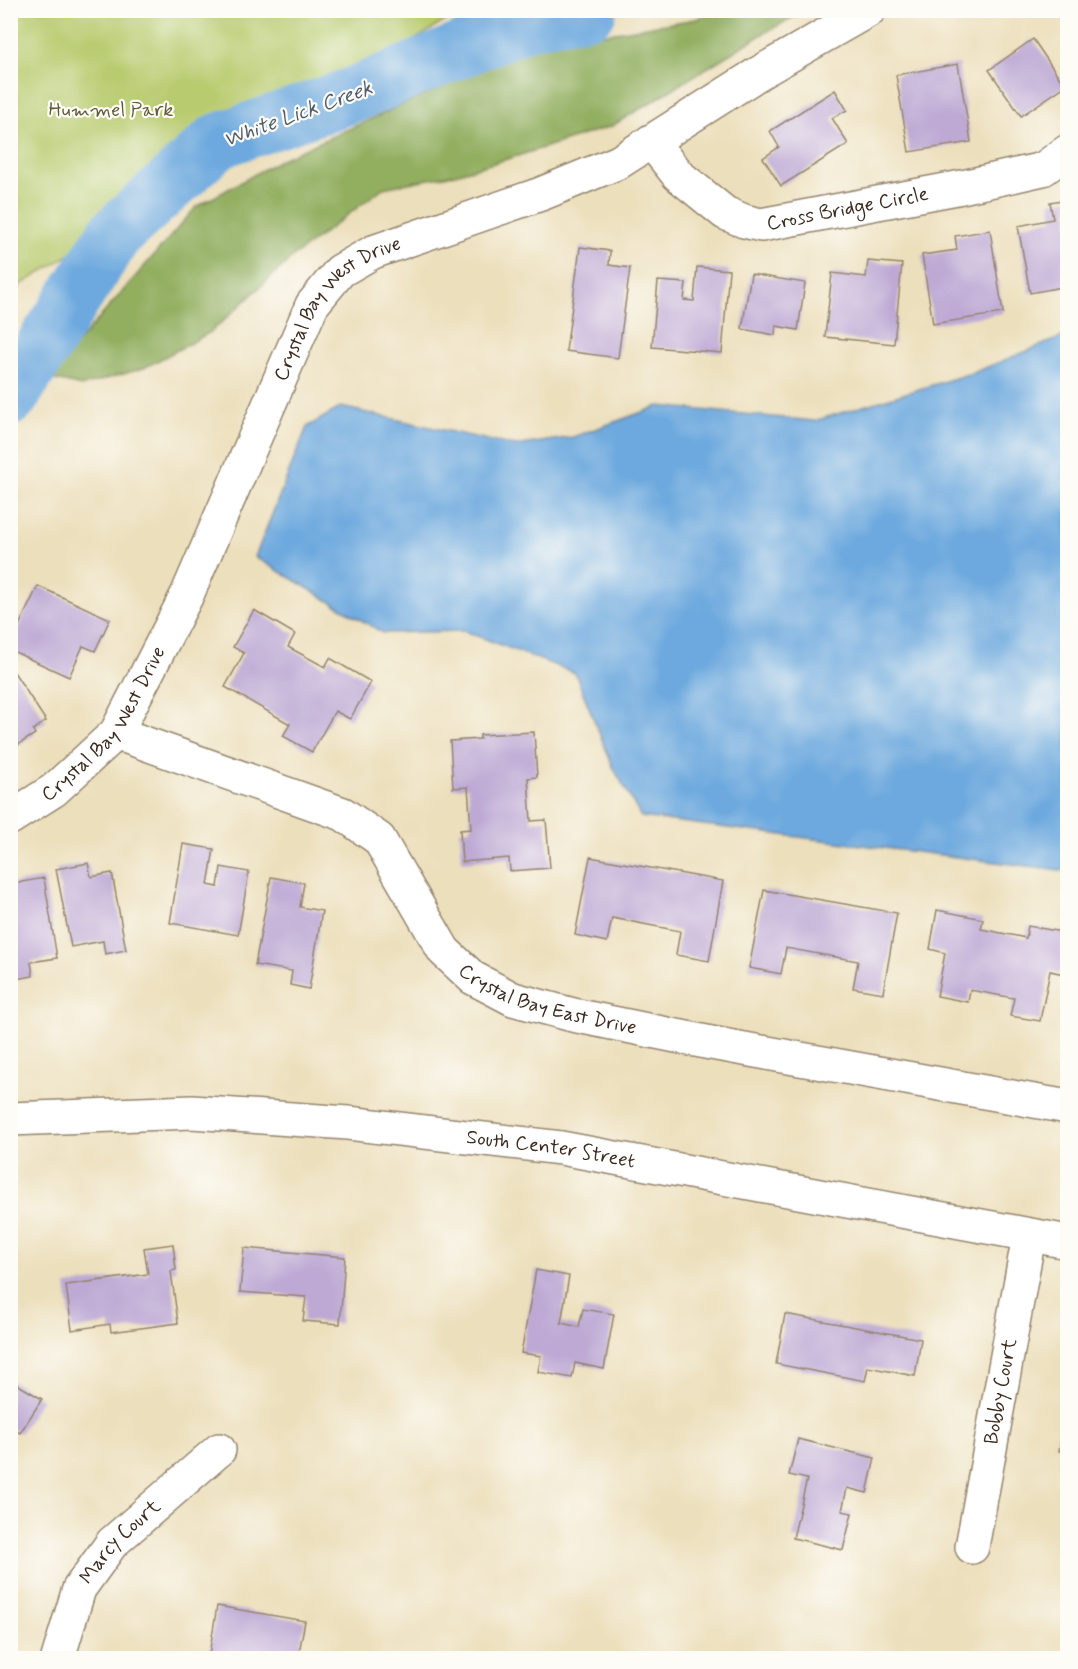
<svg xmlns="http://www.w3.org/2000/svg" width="1078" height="1669" viewBox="0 0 1078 1669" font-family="Mynerve,sans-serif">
<rect width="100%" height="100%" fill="#fdfcf7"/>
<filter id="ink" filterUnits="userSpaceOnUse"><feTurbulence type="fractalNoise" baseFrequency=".0167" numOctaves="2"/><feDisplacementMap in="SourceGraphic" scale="12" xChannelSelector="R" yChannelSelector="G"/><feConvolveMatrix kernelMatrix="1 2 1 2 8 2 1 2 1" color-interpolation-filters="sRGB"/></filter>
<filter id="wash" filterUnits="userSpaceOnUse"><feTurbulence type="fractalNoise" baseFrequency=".008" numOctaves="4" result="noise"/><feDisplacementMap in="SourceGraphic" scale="24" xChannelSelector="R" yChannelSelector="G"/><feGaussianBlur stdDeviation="1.35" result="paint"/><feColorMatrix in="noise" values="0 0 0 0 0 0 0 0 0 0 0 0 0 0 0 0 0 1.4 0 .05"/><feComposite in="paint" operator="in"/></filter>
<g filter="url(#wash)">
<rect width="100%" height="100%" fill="#ecdfbc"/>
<!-- green -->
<path fill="#b8cb6e" stroke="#7a7a46" stroke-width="1.5" d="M11 11V10L461 11 11 291Z"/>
<!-- forest -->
<path fill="#92af61" stroke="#666c40" stroke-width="1.5" d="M716 11H805L764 33 612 126 511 158 455 174 383 188 294 256 211 332 144 368 82 386 47 378 196 207 282 159 536 45 696 19Z"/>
<!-- water -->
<path fill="#6da9de" stroke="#546a7e" stroke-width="1.5" d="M1067 335V871L641 817 613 767 575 673 464 631 383 633 255 557 307 427 341 407 515 446 573 437 659 406 814 421 975 372Z"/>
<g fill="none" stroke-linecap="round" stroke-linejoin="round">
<!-- river -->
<path stroke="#6da9de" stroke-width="56" d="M10 398 115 234 218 141 353 95 530 21 589 10"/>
</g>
<g id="blocks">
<!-- building -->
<g fill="#bda9d4">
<path d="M1033 39 1065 86 1021 116 989 70Z"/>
<path d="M958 64 971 142 909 152 896 75Z"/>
<path d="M835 90 847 110 832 118 848 144 781 186 763 158 779 147 770 131Z"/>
<path d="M1068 199V286L1030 293 1018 226 1053 219 1050 202Z"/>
<path d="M990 230 1003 313 933 324 922 255 957 250 955 236Z"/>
<path d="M580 247 610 251 609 265 630 268 618 358 566 351Z"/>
<path d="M868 261 902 264 894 344 825 337 832 273 866 277Z"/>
<path d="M697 267 729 270 722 353 652 347 658 281 686 283 684 300 694 301Z"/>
<path d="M751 274 805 283 798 330 776 326 775 335 742 329Z"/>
<path d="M38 586 110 619 95 651 83 646 69 677 10 650V644Z"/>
<path d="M254 610 295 634 288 647 325 667 330 658 371 682 350 719 335 711 312 752 283 736 290 724 225 687 244 653 233 647Z"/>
<path d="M10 666 46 721 33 730 35 734 10 750Z"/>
<path d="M534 732 537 777 528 778 531 821 546 820 550 868 510 871 509 858 462 862 460 830 471 829 468 787 453 788 450 741 480 739V735Z"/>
<path d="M183 844 214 849 208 885 218 887 221 867 249 872 238 935 170 923Z"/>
<path d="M590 857 723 881 709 961 676 955 680 931 612 918 607 942 575 935Z"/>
<path d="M88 863 91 877 112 873 126 950 105 954 103 941 71 947 56 869Z"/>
<path d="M271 877 304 883 300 907 322 911 309 989 290 985 292 971 255 965Z"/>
<path d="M44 878 57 958 31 962 33 976 10 980V911L14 910 10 884Z"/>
<path d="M764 890 897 913 883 993 853 988 858 961 786 948 781 974 749 968Z"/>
<path d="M937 910 983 919 981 929 1026 938 1028 926 1068 933V959L1064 974 1050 971 1040 1021 1010 1016 1014 998 970 990 968 1002 937 996 945 953 930 949Z"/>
<path d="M173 1244 176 1270 171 1271 178 1323 111 1332 110 1324 72 1330 66 1285 148 1274 144 1248Z"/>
<path d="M244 1248 345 1257 340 1324 303 1321 306 1297 240 1292Z"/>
<path d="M536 1270 569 1276 561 1323 579 1327 583 1309 614 1314 604 1369 575 1363 572 1378 538 1372 541 1356 521 1353Z"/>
<path d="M785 1314 921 1339 915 1376 868 1367 865 1381 776 1364Z"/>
<path d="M10 1380 42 1399 20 1433 10 1428Z"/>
<path d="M1066 1408H1068V1453L1059 1451Z"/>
<path d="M798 1439 875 1458 867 1493 847 1488 842 1511 852 1513 843 1550 793 1538 807 1479 789 1475Z"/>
<path d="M217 1606 305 1621 298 1658H229L209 1655Z"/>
</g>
</g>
</g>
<g filter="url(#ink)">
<use href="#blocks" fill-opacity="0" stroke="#94846d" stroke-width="1.5"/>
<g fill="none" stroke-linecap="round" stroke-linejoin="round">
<defs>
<g id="street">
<path id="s1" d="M651 141 678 175 725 213 744 221 761 225 962 187 1043 169 1068 151"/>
<path id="s2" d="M116 733 343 814 379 839 444 951 473 978 513 999 573 1015 711 1043 1068 1107"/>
<path id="s3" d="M10 818 54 790 116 733 187 595 312 305 340 271 373 252 541 194 619 162 759 73 869 10"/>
<path id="s4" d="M972 1547 1029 1236"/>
<path id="s5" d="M58 1658 79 1589 112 1543 219 1450"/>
</g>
<g id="secondary">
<path id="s6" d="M10 1119 192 1112 348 1123 561 1148 1068 1242"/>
</g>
</defs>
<!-- street casing -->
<use href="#street" stroke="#94846d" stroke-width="36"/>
<!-- secondary casing -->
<use href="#secondary" stroke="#94846d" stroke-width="36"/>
<!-- street -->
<use href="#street" stroke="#fff" stroke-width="33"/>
<!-- secondary -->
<use href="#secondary" stroke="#fff" stroke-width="33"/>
</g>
</g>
<g text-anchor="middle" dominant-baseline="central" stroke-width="4.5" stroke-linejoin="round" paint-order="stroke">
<!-- park labels -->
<g font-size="20" fill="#605a36" stroke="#fdfcf7">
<text x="111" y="110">Hummel Park</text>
</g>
<!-- street labels -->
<g font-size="20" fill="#3b2a1e" stroke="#fdfcf7">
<text stroke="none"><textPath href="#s1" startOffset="230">Cross Bridge Circle</textPath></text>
<text stroke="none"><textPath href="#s3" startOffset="622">Crystal Bay West Drive</textPath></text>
<text stroke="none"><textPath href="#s3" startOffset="136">Crystal Bay West Drive</textPath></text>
<text stroke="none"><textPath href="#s2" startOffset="532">Crystal Bay East Drive</textPath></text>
<text stroke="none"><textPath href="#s6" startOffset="543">South Center Street</textPath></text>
<text stroke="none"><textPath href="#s4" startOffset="158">Bobby Court</textPath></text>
<text stroke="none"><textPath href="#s5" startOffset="135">Marcy Court</textPath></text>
</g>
<!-- water labels -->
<g font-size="21" font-style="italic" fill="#4f5d6b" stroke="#fdfcf7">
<text transform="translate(298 114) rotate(-20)">White Lick Creek</text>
</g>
</g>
<!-- margin -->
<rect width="1078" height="1669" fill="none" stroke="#fdfcf7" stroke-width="36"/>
</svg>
